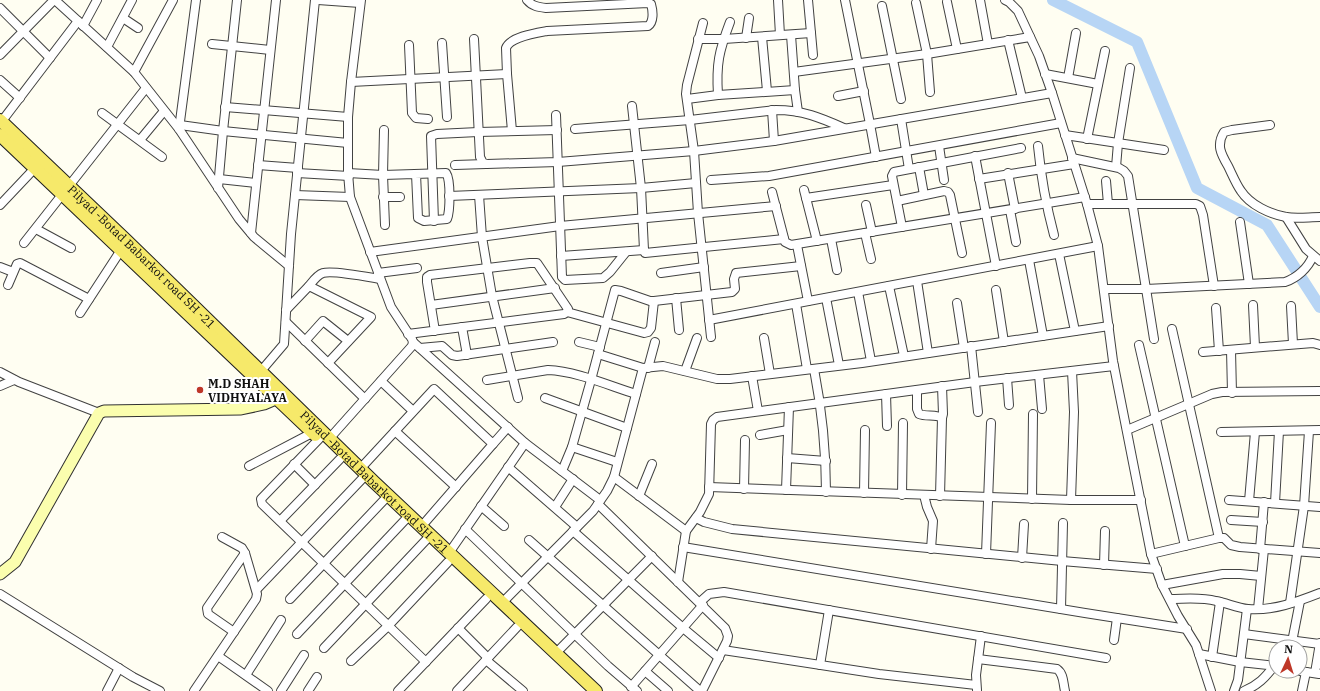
<svg xmlns="http://www.w3.org/2000/svg" width="1320" height="691" viewBox="0 0 1320 691" font-family="'IBM Plex Serif',serif">
<rect width="100%" height="100%" fill="#fffef2"/>
<g fill="none" stroke-linecap="round" stroke-linejoin="round">
<!-- river -->
<path stroke="#b7d5f5" stroke-width="12" d="M1053 0 1137 42 1197 188 1267 225 1320 307"/>
<defs>
<g id="street">
<path d="M55 0 134 72 179 129 239 219 254 237 289 266"/>
<path d="M318 0 360 3"/>
<path d="M778 0 780 35"/>
<path d="M808 0 813 55"/>
<path d="M845 0 870 124 876 157"/>
<path d="M980 0 988 44"/>
<path d="M1005 0 1009 2 1018 11 1039 56 1052 93 1087 204 1098 246 1113 361 1151 554 1162 585 1178 616 1196 645 1211 691"/>
<path d="M947 2 957 49"/>
<path d="M916 3 927 54 930 92"/>
<path d="M882 6 901 99"/>
<path d="M0 8 50 58"/>
<path d="M123 18 138 28"/>
<path d="M703 23 687 85 686 94 694 151 698 213 711 337"/>
<path d="M83 26 97 0"/>
<path d="M791 35 795 90 798 112"/>
<path d="M762 37 767 91"/>
<path d="M746 38 749 18"/>
<path d="M474 39 480 157 483 163 487 164 558 162 694 151 774 141 1052 93"/>
<path d="M698 39H724L811 33"/>
<path d="M1008 40 1022 98"/>
<path d="M442 43 447 117"/>
<path d="M212 44 270 50"/>
<path d="M409 45 412 113 416 118 428 119"/>
<path d="M107 47 132 0"/>
<path d="M0 55 54 0"/>
<path d="M134 72 173 0"/>
<path d="M794 72 927 54 1030 37"/>
<path d="M507 74 506 48C510 37 536 33 547 31L648 26C654 22 653 11 651 4L648 3 546 8C538 7 532 6 527 0"/>
<path d="M1045 74 1098 84"/>
<path d="M1068 78 1076 33"/>
<path d="M0 80 20 98"/>
<path d="M351 82 507 74 512 131"/>
<path d="M718 95C716 64 719 51 730 22"/>
<path d="M838 96 864 91"/>
<path d="M687 99 718 95 795 90"/>
<path d="M632 106 641 188 644 250 645 253 784 239"/>
<path d="M225 107 348 117"/>
<path d="M772 110 774 141"/>
<path d="M102 113 162 157"/>
<path d="M556 115 562 277 565 280 603 278 610 272 626 252"/>
<path d="M901 119 909 169"/>
<path d="M2 121 78 21"/>
<path d="M180 125 223 131 348 143"/>
<path d="M1270 125 1232 130 1224 132C1216 145 1221 154 1228 166 1232 174 1236 184 1241 191 1250 205 1270 214 1286 217 1297 219 1309 217 1320 217"/>
<path d="M179 129 196 0"/>
<path d="M575 129 690 120 776 110C803 110 821 118 844 128"/>
<path d="M384 130 383 175 385 225"/>
<path d="M1065 135 1164 150"/>
<path d="M1087 139 1105 51"/>
<path d="M140 140 164 111"/>
<path d="M939 146 944 180"/>
<path d="M1038 146C1041 177 1046 205 1054 235"/>
<path d="M975 156 996 266"/>
<path d="M1072 158 1119 168 1124 171 1128 176 1154 339"/>
<path d="M258 165 298 168"/>
<path d="M455 165 486 164"/>
<path d="M919 167 924 195"/>
<path d="M1116 167 1118 143 1130 68"/>
<path d="M297 173 349 176"/>
<path d="M348 173 383 175 446 173C451 180 450 212 447 219L424 221 418 218 416 174"/>
<path d="M1008 173 1015 209"/>
<path d="M219 179 256 183"/>
<path d="M979 179 1074 164"/>
<path d="M711 180 769 176 1061 123"/>
<path d="M1106 181 1108 204"/>
<path d="M218 188 223 131 237 0"/>
<path d="M804 190 817 241"/>
<path d="M772 192 785 242 791 245 1085 197"/>
<path d="M295 195 350 197"/>
<path d="M479 195 482 237 492 296 518 398"/>
<path d="M449 196 641 188 696 183"/>
<path d="M383 197H400"/>
<path d="M806 198 893 185"/>
<path d="M897 201 944 191 948 192 950 195 962 253"/>
<path d="M1087 204H1196L1200 206 1203 215 1214 286"/>
<path d="M0 205 35 168"/>
<path d="M866 205 872 232"/>
<path d="M1010 210 1016 242"/>
<path d="M1286 217 1306 249 1320 261"/>
<path d="M434 221 431 136 437 134 478 132 557 130"/>
<path d="M1240 222 1249 284"/>
<path d="M902 227 892 176 894 172 1021 148"/>
<path d="M36 229 71 248"/>
<path d="M251 233 276 0"/>
<path d="M865 233 871 259"/>
<path d="M831 239 837 270"/>
<path d="M24 243 146 88"/>
<path d="M797 245 808 301"/>
<path d="M370 252 560 226 776 206"/>
<path d="M1059 254 1075 331"/>
<path d="M561 256 644 250"/>
<path d="M1029 260 1043 336"/>
<path d="M0 267 13 272"/>
<path d="M378 273 417 268"/>
<path d="M661 273 704 267"/>
<path d="M917 281 928 353"/>
<path d="M8 285 17 264 20 263 89 299"/>
<path d="M309 286C313 281 317 275 323 273 333 270 368 277 380 279"/>
<path d="M889 286 904 356"/>
<path d="M1104 289H1146L1285 282C1297 278 1308 268 1313 256"/>
<path d="M996 290 1004 342"/>
<path d="M858 292 871 361"/>
<path d="M676 298 679 330"/>
<path d="M826 298 839 365"/>
<path d="M957 303 964 348"/>
<path d="M796 304 807 369"/>
<path d="M431 305 555 288"/>
<path d="M1253 305 1255 347"/>
<path d="M1291 306 1293 344"/>
<path d="M1216 308 1219 351"/>
<path d="M286 310 309 286 371 317 328 363"/>
<path d="M567 312 644 333 648 332 651 328 654 301"/>
<path d="M80 313 121 250"/>
<path d="M709 320 1098 246"/>
<path d="M286 322 365 399"/>
<path d="M462 327 467 355"/>
<path d="M1172 329 1219 538"/>
<path d="M408 334 564 314 567 312 568 309 537 263H530L430 275 427 277V282L435 331"/>
<path d="M764 338 770 374"/>
<path d="M305 341 323 321 348 341"/>
<path d="M413 342 525 443 600 500"/>
<path d="M579 342 600 347"/>
<path d="M1139 345 1185 546"/>
<path d="M971 346 978 412"/>
<path d="M420 348 442 346 452 355 457 356 553 342"/>
<path d="M1231 350 1232 393"/>
<path d="M1203 352 1313 343 1320 345"/>
<path d="M598 354 643 368 663 366 717 379H730L862 363 1109 326"/>
<path d="M648 368 655 342"/>
<path d="M814 369C822 410 826 450 826 492"/>
<path d="M261 371 284 344 291 234 315 0"/>
<path d="M685 371 697 338"/>
<path d="M0 372 19 382 99 413"/>
<path d="M1039 375 1042 409"/>
<path d="M752 376 758 411"/>
<path d="M1007 378 1009 405"/>
<path d="M487 380 548 370C576 371 610 386 636 394"/>
<path d="M381 381 413 411"/>
<path d="M0 386 14 380"/>
<path d="M942 386 943 414 942 418"/>
<path d="M917 390V409L919 414C926 417 936 414 942 418L940 496"/>
<path d="M886 394 887 426"/>
<path d="M545 398 627 428"/>
<path d="M1127 430 1212 394 1222 392 1320 391"/>
<path d="M395 431 456 487"/>
<path d="M1221 432 1320 430"/>
<path d="M760 435 788 430"/>
<path d="M319 439 261 499 262 504 426 662"/>
<path d="M329 439 412 346 413 342 412 339 391 307 350 197 348 173V117L351 82 361 0"/>
<path d="M572 447 617 462"/>
<path d="M787 458 826 461"/>
<path d="M294 464 315 485"/>
<path d="M249 466 312 433"/>
<path d="M508 467 577 527"/>
<path d="M360 469 434 389 493 444 508 427"/>
<path d="M562 471 572 447 591 380 615 290 621 291 650 301H654L732 292 735 289 734 279 736 273 801 266"/>
<path d="M614 477 686 531"/>
<path d="M709 487 1071 500H1141"/>
<path d="M744 489 745 440"/>
<path d="M786 490 789 407"/>
<path d="M864 493 865 430"/>
<path d="M902 495 903 423"/>
<path d="M924 495 927 507 933 521 931 549"/>
<path d="M639 496 652 464"/>
<path d="M1032 499 1033 414"/>
<path d="M1071 500 1074 412 1072 371"/>
<path d="M1229 500 1320 507"/>
<path d="M1249 501 1255 432"/>
<path d="M1275 503 1279 431"/>
<path d="M598 504 725 628 728 636 727 641 702 691"/>
<path d="M481 506 504 526"/>
<path d="M555 507 573 479"/>
<path d="M696 518 704 522 732 529 1062 561 1157 569"/>
<path d="M1231 520 1263 522"/>
<path d="M280 521 340 459"/>
<path d="M421 527 493 444"/>
<path d="M465 529 608 666 637 691"/>
<path d="M573 531 683 628 719 658"/>
<path d="M529 540 700 691"/>
<path d="M683 547 1085 613 1187 629"/>
<path d="M1260 549 1264 502"/>
<path d="M449 553 525 443"/>
<path d="M986 554 991 423"/>
<path d="M1151 554 1219 538H1224L1231 545 1240 547 1320 553"/>
<path d="M1022 558 1024 524"/>
<path d="M1104 565 1105 531"/>
<path d="M678 582 686 531 700 512 709 494 711 424 713 420 717 417 975 382 1114 366"/>
<path d="M1162 585 1223 574H1240L1261 576"/>
<path d="M257 589 362 479"/>
<path d="M0 594 133 677 160 691"/>
<path d="M290 599 384 500"/>
<path d="M1170 599C1185 599 1201 597 1216 601 1227 603 1237 608 1248 609 1273 611 1297 602 1320 593"/>
<path d="M700 602 709 594 724 592 1106 658"/>
<path d="M502 603 593 511 607 491 614 477 643 368"/>
<path d="M1290 603 1304 506 1309 431"/>
<path d="M1061 609 1063 523"/>
<path d="M1258 609 1264 549"/>
<path d="M458 628 488 658"/>
<path d="M234 632 208 614 207 608 245 553"/>
<path d="M297 634 405 520"/>
<path d="M1244 634 1320 644"/>
<path d="M1114 640 1117 618"/>
<path d="M1291 647 1300 601"/>
<path d="M324 648 426 540"/>
<path d="M723 650 879 674 976 685"/>
<path d="M556 653 652 556"/>
<path d="M1199 654 1240 662 1276 666"/>
<path d="M218 656 268 691"/>
<path d="M1212 657 1220 602"/>
<path d="M978 659 1057 669C1064 674 1063 683 1065 691"/>
<path d="M486 660 523 691"/>
<path d="M351 661 388 626 448 562"/>
<path d="M820 665 829 610"/>
<path d="M645 671 668 691"/>
<path d="M1300 671 1319 674"/>
<path d="M1315 673 1320 643"/>
<path d="M246 675 281 620"/>
<path d="M631 687 703 605"/>
<path d="M977 690 976 675 981 636"/>
<path d="M107 691 119 668"/>
<path d="M194 691 256 599 257 594 245 553 242 548 222 537"/>
<path d="M281 691 304 655"/>
<path d="M308 691 317 677"/>
<path d="M398 691 486 599"/>
<path d="M457 691 517 627"/>
<path d="M1234 691 1238 680 1247 609"/>
<path d="M1244 691C1258 685 1265 678 1274 666"/>
<path d="M1302 691 1306 672"/>
</g>
<path id="secondary" d="M0 574 15 562 99 413 104 411 241 409 264 404 285 395"/>
<g id="primary">
<path id="s1" d="M0 120 126 240 374 482 596 691"/>
<path d="M0 135 315 435"/>
</g>
</defs>
<!-- street casing -->
<use href="#street" stroke="#424242" stroke-width="10"/>
<!-- secondary casing -->
<use href="#secondary" stroke="#313131" stroke-width="13"/>
<!-- primary casing -->
<use href="#primary" stroke="#202020" stroke-width="14"/>
<!-- street -->
<use href="#street" stroke="#fff" stroke-width="8"/>
<!-- secondary -->
<use href="#secondary" stroke="#fbfeae" stroke-width="11"/>
<!-- primary -->
<use href="#primary" stroke="#f6e96a" stroke-width="12"/>
</g>
<!-- markers -->
<circle fill="#be3728" stroke="#fff" stroke-width="1.5" cx="200" cy="390" r="4"/>
<g text-anchor="middle" dominant-baseline="central" stroke-width="4" stroke-linejoin="round" paint-order="stroke">
<!-- street labels -->
<g font-size="12" fill="#0f0f0f" stroke="#fff">
<text stroke="none"><textPath href="#s1" startOffset="197">Pilyad -Botad Babarkot road SH -21</textPath></text>
<text stroke="none"><textPath href="#s1" startOffset="521">Pilyad -Botad Babarkot road SH -21</textPath></text>
</g>
<!-- poi labels -->
<g font-size="12" font-weight="bold" fill="#0f0f0f" stroke="#fff" text-anchor="start">
<text x="208" y="383">M.D SHAH<tspan x="208" dy="14">VIDHYALAYA</tspan></text>
</g>
</g>
<!-- north arrow -->
<g transform="translate(1288 659) rotate(4)"><circle r="19" fill="#ffffff" stroke="#9f9f9f"/>
<path d="M0-3L7 15L0 10L-7 15Z" fill="#be3728"/>
<text y="-6" font-size="11" font-weight="bold" text-anchor="middle" fill="#0f0f0f">N</text>
</g>
</svg>
